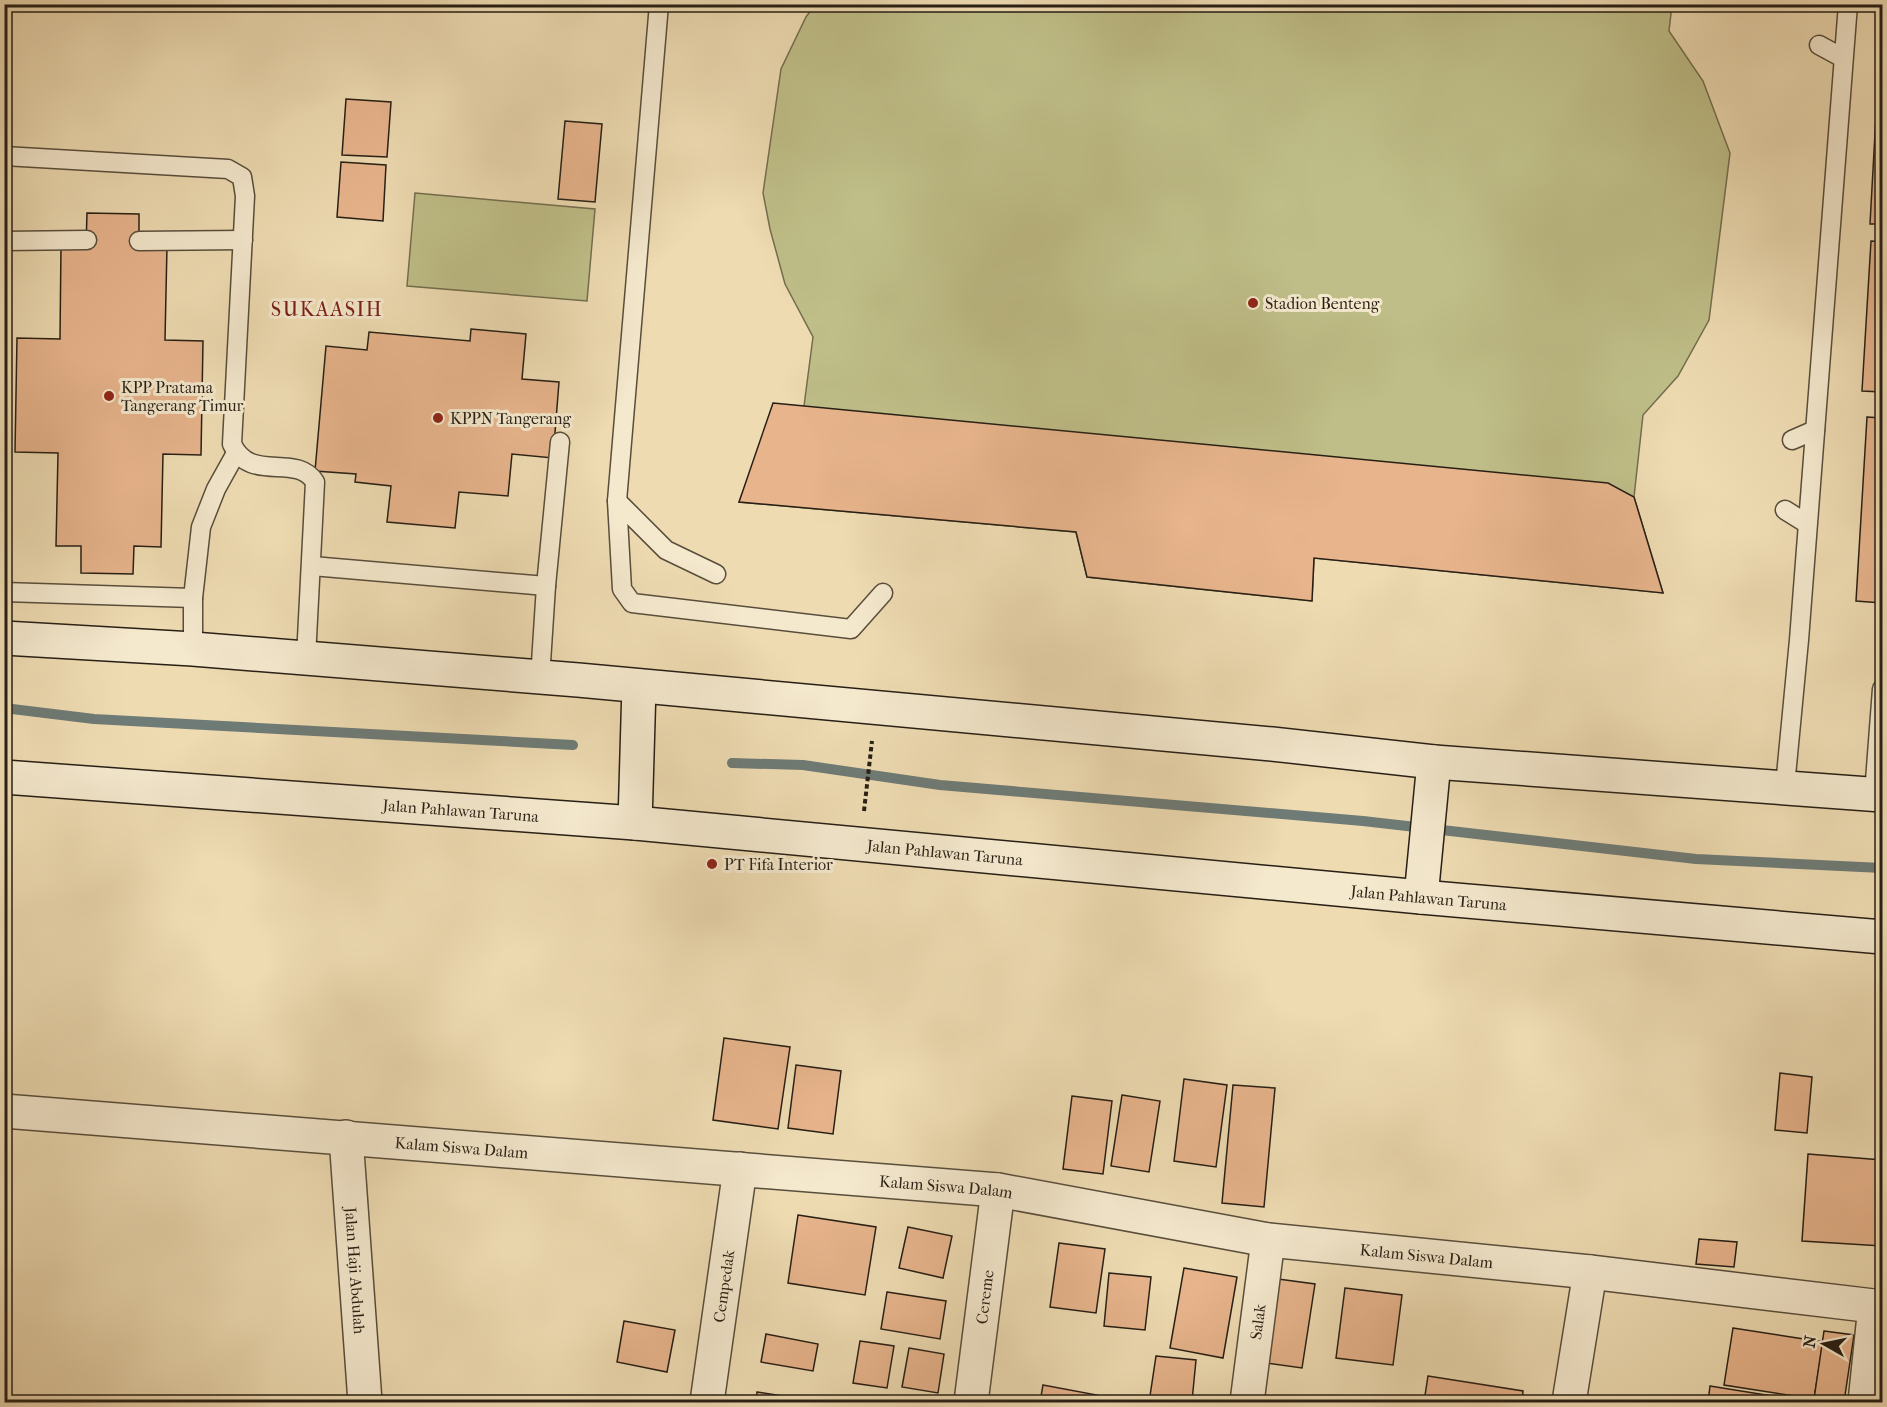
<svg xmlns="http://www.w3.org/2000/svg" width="1887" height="1407" viewBox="0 0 1887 1407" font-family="'IM FELL French Canon',serif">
<rect width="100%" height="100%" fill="#eedbb2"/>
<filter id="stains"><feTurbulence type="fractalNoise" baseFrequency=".00333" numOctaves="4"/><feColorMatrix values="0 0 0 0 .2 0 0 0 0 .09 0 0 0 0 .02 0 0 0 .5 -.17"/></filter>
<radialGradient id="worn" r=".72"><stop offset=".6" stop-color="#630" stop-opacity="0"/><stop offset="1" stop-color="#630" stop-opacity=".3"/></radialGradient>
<!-- green -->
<g fill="#bfbe88" stroke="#736e4e" stroke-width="1.5">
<path d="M815 5H1672L1669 31 1703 81 1730 153 1709 320 1678 376 1643 415 1634 497 1663 593 1314 558 1312 601 1087 577 1076 532 739 502 757 455 804 406 813 337 785 284 770 229 763 193 781 69 806 17Z"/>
<path d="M415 193 595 209 587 301 407 286Z"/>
</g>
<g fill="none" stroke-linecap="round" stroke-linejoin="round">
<!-- stream -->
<g stroke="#6e7b76" stroke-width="10">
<path d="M4 708 94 719 573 745"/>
<path d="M732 763 803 765 940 785 1363 821 1696 859 1882 868"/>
</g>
</g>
<!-- building -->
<g fill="#e7b48c" stroke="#271f15" stroke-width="1.5">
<path d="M1878 79 1882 80V224H1870Z"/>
<path d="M346 99 391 102 387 157 342 155Z"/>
<path d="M565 121 602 124 595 202 558 199Z"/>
<path d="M341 162 386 165 383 221 337 217Z"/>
<path d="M87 213 139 214V246H167L165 340 203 341 201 455 163 454 161 547 134 546 133 574 81 573V546H56L58 453 15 452 17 338 60 339 61 245H86Z"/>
<path d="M1871 241 1882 242V392L1862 391Z"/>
<path d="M471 329 526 334 522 379 559 382 553 458 512 454 508 496 459 492 455 528 387 522 391 486 355 482 356 474 315 471 326 346 367 350 369 332 470 341Z"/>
<path d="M773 403 1608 483 1634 497 1663 593 1314 558 1312 601 1087 577 1076 532 739 502Z"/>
<path d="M1867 417 1882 418V603L1856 601Z"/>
<path d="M724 1038 790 1047 778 1129 713 1120Z"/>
<path d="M796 1065 841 1071 833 1134 788 1128Z"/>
<path d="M1780 1073 1812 1077 1807 1133 1775 1130Z"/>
<path d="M1184 1079 1227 1085 1216 1167 1174 1161Z"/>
<path d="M1233 1085 1275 1088 1264 1207 1222 1203Z"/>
<path d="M1122 1095 1160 1101 1149 1172 1111 1166Z"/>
<path d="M1072 1096 1112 1101 1103 1174 1063 1169Z"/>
<path d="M1808 1154 1882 1160V1246L1802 1241Z"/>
<path d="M798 1215 876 1227 865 1295 788 1283Z"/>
<path d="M908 1227 952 1236 943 1278 899 1268Z"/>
<path d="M1699 1239 1737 1242 1734 1267 1696 1264Z"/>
<path d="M1059 1243 1105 1249 1096 1313 1050 1307Z"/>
<path d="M1184 1268 1237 1277 1223 1358 1170 1348Z"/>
<path d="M1109 1273 1151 1277 1145 1330 1104 1326Z"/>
<path d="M1278 1279 1315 1284 1302 1368 1266 1363Z"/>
<path d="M1345 1288 1402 1295 1393 1365 1336 1358Z"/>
<path d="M887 1292 946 1301 940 1339 881 1329Z"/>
<path d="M624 1321 675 1330 667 1372 617 1362Z"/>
<path d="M1733 1328 1823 1342 1814 1399 1724 1385Z"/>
<path d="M1824 1331 1854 1335 1844 1402 1814 1399Z"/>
<path d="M766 1334 818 1344 813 1371 761 1362Z"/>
<path d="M860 1341 894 1346 887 1388 853 1383Z"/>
<path d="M909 1348 944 1354 938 1393 902 1387Z"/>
<path d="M1156 1356 1196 1360 1192 1401 1150 1396Z"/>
<path d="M1428 1376 1523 1391 1522 1402H1424Z"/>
<path d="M1043 1385 1113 1398V1402H1040Z"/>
<path d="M1710 1386 1809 1402H1708Z"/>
<path d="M757 1392 796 1398V1396L839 1402H756Z"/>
<path d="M1814 1399 1837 1402H1813Z"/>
</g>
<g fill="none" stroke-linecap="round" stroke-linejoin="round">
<defs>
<g id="service">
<path d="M659 4 617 501 622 589 632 603 851 629 883 593"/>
<path d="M1819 45 1843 58"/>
<path d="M4 156 228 169 242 177 245 196 232 444C250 484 296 452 315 482L306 658"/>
<path d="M4 241 87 240"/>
<path d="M139 241 243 240"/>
<path d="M1792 440 1815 430"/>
<path d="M617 501 666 550 716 574"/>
<path d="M1785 510 1806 523"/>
<path d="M312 566 546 586"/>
<path d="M4 592 193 598V649"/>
<path d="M193 598 201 527 216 489 236 453"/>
<path d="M540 678 546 586 560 442"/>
<path d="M1785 786 1799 640 1848 4"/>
<path d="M1874 794 1882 689"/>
</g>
<g id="minor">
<path id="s1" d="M4 1111 998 1190 1268 1240 1590 1272 1882 1307"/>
<path id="s2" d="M346 1137 365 1402"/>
<path id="s3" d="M707 1402 740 1169"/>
<path id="s4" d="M971 1402 998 1190"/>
<path id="s5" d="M1247 1402 1268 1240"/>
<path d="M1569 1402 1590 1272"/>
<path d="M1865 1402 1875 1306"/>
</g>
<g id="secondary">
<path d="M4 638 193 649 578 680 1272 744 1434 762 1882 795"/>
<path id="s6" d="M4 777 635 823 1421 897 1882 937"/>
<path d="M635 823 639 686"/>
<path d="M1421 897 1434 762"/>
</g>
</defs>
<!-- service casing -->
<use href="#service" stroke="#594e3c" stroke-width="21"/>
<!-- minor casing -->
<use href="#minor" stroke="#594e3c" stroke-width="36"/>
<!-- secondary casing -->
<use href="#secondary" stroke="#271f15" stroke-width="36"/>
<!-- path -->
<path stroke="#271f15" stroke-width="4" stroke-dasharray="4.5 3" stroke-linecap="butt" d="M864 811 872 741"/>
<!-- service -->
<use href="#service" stroke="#f4e8cd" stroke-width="18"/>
<!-- minor -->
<use href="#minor" stroke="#f4e8cd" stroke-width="33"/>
<!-- secondary -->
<use href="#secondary" stroke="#f4e8cd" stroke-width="33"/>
</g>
<!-- markers -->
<g fill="#8f2418" stroke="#f4e8cd" stroke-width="2">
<circle cx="1253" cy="303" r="6"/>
<circle cx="109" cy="396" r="6"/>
<circle cx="438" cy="418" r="6"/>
<circle cx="712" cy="864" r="6"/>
</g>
<g text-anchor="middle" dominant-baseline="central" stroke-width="6" stroke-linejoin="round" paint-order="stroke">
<!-- poi labels -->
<g font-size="16" fill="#271f15" stroke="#f4e8cd" text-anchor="start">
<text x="1265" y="303">Stadion Benteng</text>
<text x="121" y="387">KPP Pratama<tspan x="121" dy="18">Tangerang Timur</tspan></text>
<text x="450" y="418">KPPN Tangerang</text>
<text x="724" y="864">PT Fifa Interior</text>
</g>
<!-- street labels -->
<g font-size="16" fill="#271f15" stroke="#f4e8cd">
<text stroke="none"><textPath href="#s6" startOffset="458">Jalan Pahlawan Taruna</textPath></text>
<text stroke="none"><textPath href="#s6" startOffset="944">Jalan Pahlawan Taruna</textPath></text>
<text stroke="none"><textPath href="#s6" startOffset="1430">Jalan Pahlawan Taruna</textPath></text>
<text stroke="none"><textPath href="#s1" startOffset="459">Kalam Siswa Dalam</textPath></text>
<text stroke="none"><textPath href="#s1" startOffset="945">Kalam Siswa Dalam</textPath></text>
<text stroke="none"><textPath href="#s1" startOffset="1431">Kalam Siswa Dalam</textPath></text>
<text stroke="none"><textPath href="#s2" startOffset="134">Jalan Haji Abdulah</textPath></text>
<text stroke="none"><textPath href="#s3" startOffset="117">Cempedak</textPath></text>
<text stroke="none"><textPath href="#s4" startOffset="106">Cereme</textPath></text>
<text stroke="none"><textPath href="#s5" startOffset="81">Salak</textPath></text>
</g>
<!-- quarter labels -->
<g font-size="20" letter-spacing="1.5" fill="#7a1f14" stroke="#f4e8cd">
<text x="327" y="309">SUKAASIH</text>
</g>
</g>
<!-- margin -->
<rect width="1887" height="1407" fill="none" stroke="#eedbb2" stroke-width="24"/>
<rect x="6" y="6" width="1875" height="1395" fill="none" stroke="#271f15" stroke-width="3"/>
<rect x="12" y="12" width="1863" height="1383" fill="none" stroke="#271f15" stroke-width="1.5"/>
<!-- north arrow -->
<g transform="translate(1824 1344) rotate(279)" stroke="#f4e8cd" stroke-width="4.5" paint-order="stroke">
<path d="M0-4.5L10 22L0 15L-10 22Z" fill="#271f15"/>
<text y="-9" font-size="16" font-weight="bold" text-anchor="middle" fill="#271f15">N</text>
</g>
<rect width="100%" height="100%" filter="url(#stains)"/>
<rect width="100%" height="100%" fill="url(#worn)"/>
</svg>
